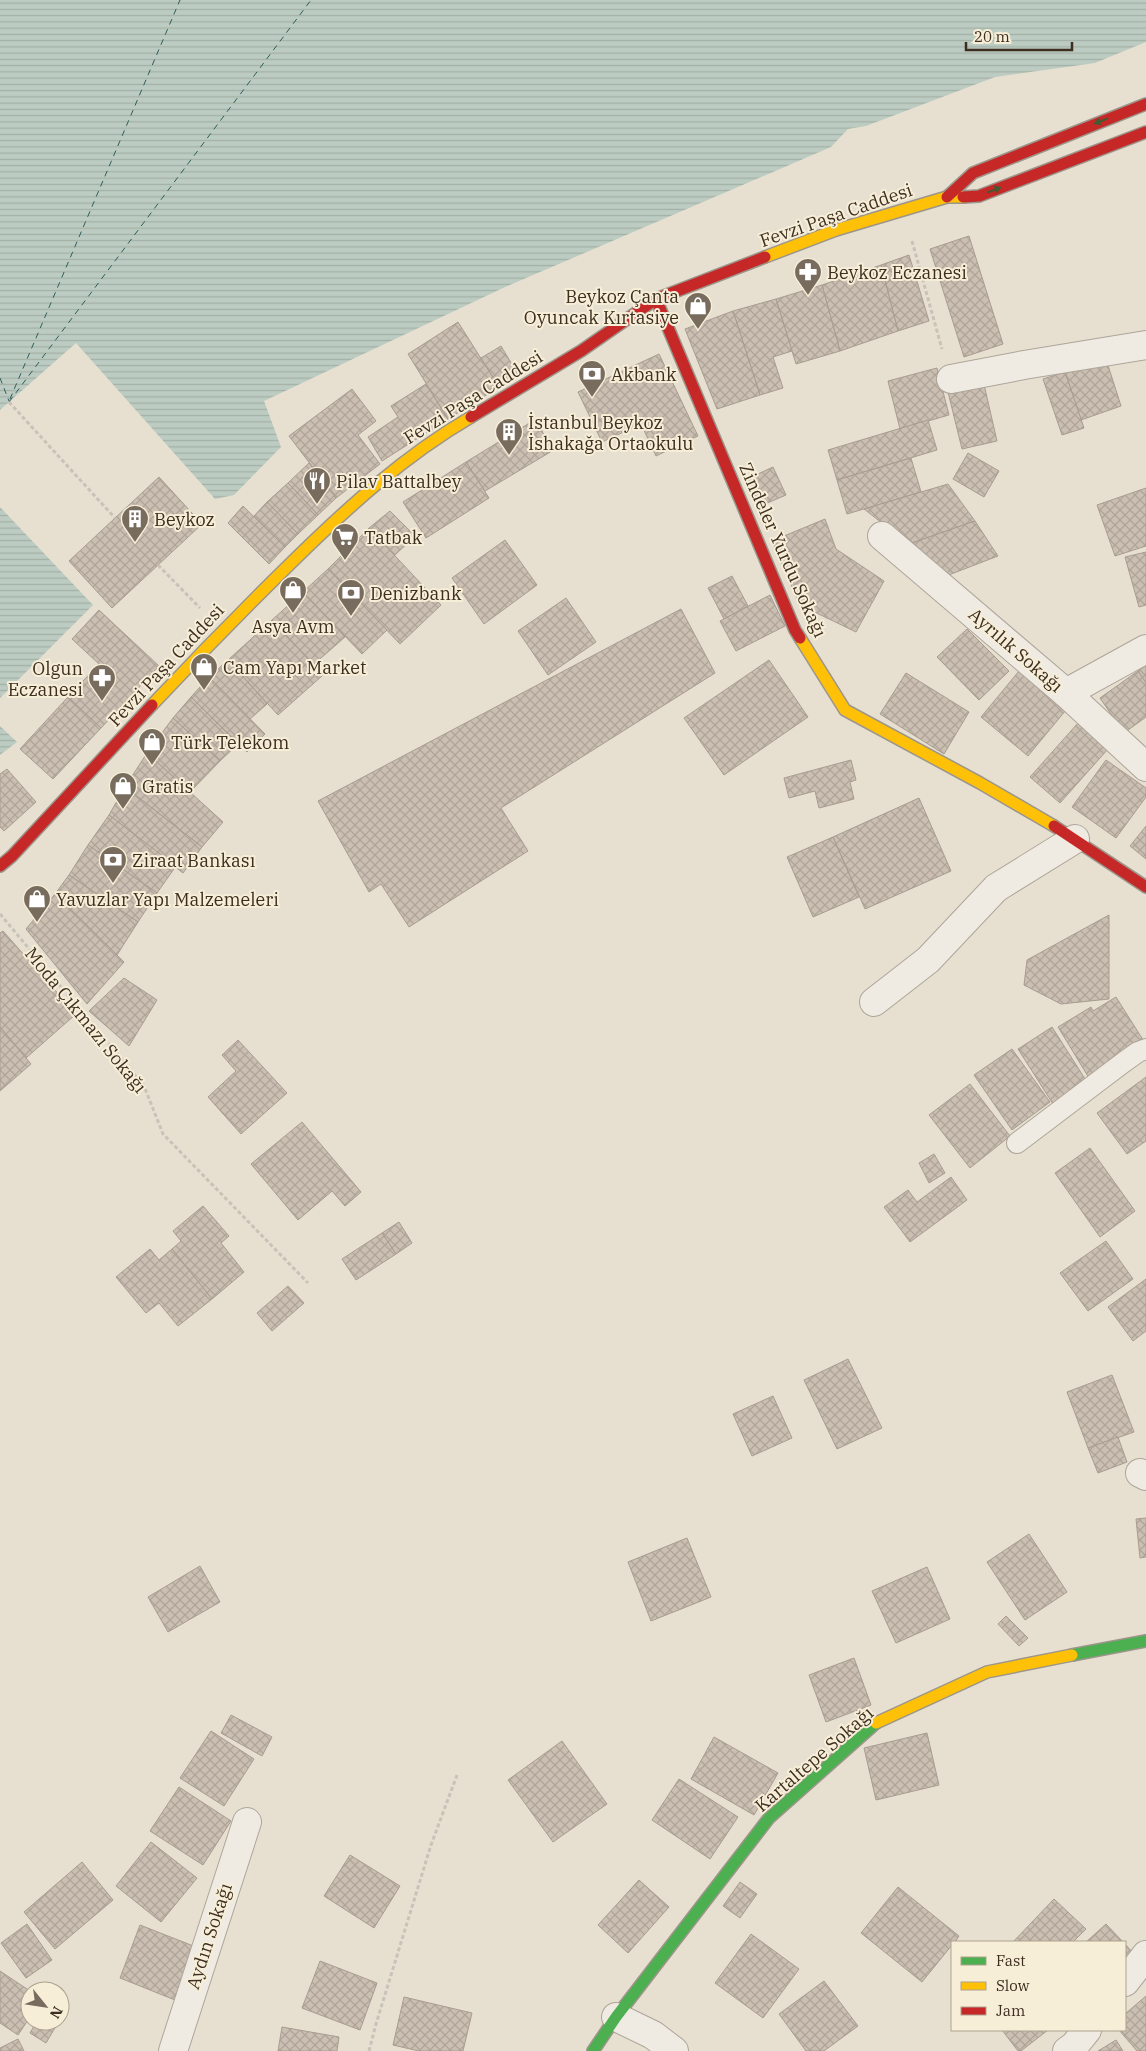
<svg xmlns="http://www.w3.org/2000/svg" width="1146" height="2051" viewBox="0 0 1146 2051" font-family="'IBM Plex Serif',serif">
<defs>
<pattern id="water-rules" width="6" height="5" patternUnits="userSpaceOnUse" patternTransform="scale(1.25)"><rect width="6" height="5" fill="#bcccc2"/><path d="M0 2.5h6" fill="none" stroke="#a2b0a6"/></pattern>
<pattern id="building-cross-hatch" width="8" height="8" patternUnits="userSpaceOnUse" patternTransform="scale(1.25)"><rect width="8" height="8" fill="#cbbfb2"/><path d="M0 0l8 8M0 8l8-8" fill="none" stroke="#afa499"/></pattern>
</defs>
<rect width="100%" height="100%" fill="#e7e0d1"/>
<!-- water -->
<g fill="url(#water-rules)">
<path d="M0 0H1146V42L1095 63 995 77 866 126 848 129 831 147 503 288 264 401 281 447 234 495 215 499 76 343 0 410Z"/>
<path d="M0 507 93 605 0 698Z"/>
<path d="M0 726 17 742 0 755Z"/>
</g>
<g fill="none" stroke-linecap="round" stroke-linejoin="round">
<!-- ferry -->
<g stroke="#2f5d5a" stroke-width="1" stroke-dasharray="6 5" stroke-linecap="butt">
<path d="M0 378 9 401"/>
<path d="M10 399 180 0"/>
<path d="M9 402 311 0"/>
</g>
</g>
<!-- building -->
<g fill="url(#building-cross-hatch)" stroke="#a89c90">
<path d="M969 236 1003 344 964 357 930 249Z"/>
<path d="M909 255 929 321 898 331 881 265Z"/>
<path d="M881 265 898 331 840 351 822 285Z"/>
<path d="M822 285 840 351 796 364 776 299Z"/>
<path d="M776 299 792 351 773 357 783 388 760 395 733 311Z"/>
<path d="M733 311 760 395 717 409 685 329Z"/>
<path d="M458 322 499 387 448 419 408 354Z"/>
<path d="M501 346 519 376 499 387 481 358Z"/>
<path d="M659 354 698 436 656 456 641 424 602 442 578 392Z"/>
<path d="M1106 359 1121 406 1081 420 1065 372Z"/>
<path d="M937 368 949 415 900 429 888 381Z"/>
<path d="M1065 372 1084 428 1062 435 1043 379Z"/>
<path d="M983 380 997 441 962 449 947 388Z"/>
<path d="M426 384 448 419 382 461 368 437 398 417 391 406Z"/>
<path d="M352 389 376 421 358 435 380 464 336 498 289 436Z"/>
<path d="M536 419 552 451 485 491 466 462Z"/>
<path d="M928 420 937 450 837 480 828 450Z"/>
<path d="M968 453 999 471 984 497 953 479Z"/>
<path d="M911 458 921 492 847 514 837 480Z"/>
<path d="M466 462 489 498 426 538 403 502Z"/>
<path d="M309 463 336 498 318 515 288 483Z"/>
<path d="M773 467 786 495 758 507 745 480Z"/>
<path d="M159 477 202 524 112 608 69 561Z"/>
<path d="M288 483 318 515 298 534 267 502Z"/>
<path d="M948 484 975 521 909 544 864 509Z"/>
<path d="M1146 488V546L1115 556 1097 505Z"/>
<path d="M267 502 298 534 285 547 254 516Z"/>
<path d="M243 506 285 547 269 564 228 523Z"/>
<path d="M390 511 415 536 395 555 369 528Z"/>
<path d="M825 519 836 549 884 581 856 632 800 605 772 541Z"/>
<path d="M975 521 998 556 946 576 909 544Z"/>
<path d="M369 528 441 605 400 644 328 569Z"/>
<path d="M505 540 537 585 484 624 452 578Z"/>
<path d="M1146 552V605L1139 607 1125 557Z"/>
<path d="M328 569 387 630 362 654 303 592Z"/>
<path d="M732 576 748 606 724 619 708 588Z"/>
<path d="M303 592 345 637 313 665 272 620Z"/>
<path d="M770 595 785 626 736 651 720 621Z"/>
<path d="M566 598 596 642 548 675 518 631Z"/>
<path d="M681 609 715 673 501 808 528 851 409 927 381 884 369 892 318 801Z"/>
<path d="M99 610 159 666 101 728 68 697 99 664 72 639Z"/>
<path d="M272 620 323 675 278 715 228 660Z"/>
<path d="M967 629 1009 671 979 700 937 657Z"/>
<path d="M228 660 267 704 250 719 209 677Z"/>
<path d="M769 660 808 717 724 775 684 718Z"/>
<path d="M1146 665V683L1138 671Z"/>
<path d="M1019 671 1066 710 1028 756 981 717Z"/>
<path d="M1138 671 1146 683V717L1124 733 1100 698Z"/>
<path d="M906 673 969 712 944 754 880 714Z"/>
<path d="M209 677 265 734 247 752 191 697Z"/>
<path d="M68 697 101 728 53 779 20 749Z"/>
<path d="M191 697 238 744 220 761 173 718Z"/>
<path d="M173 718 220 761 190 792 147 753Z"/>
<path d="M1078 723 1108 749 1060 803 1030 777Z"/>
<path d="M147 753 223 822 202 847 125 787Z"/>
<path d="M851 760 856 780 850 782 854 799 819 808 815 791 789 798 784 778Z"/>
<path d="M1106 760 1146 788V797L1116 838 1072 807Z"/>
<path d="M7 769 36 802 4 831 0 827V774Z"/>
<path d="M125 787 202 847 183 873 109 815Z"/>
<path d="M919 798 951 871 865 909 833 837Z"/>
<path d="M109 815 176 866 157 893 88 845Z"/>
<path d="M1146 826V859L1130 846Z"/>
<path d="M833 837 859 897 813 917 787 857Z"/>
<path d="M88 845 157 893 138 922 69 875Z"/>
<path d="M69 875 138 922 117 955 55 894Z"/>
<path d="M55 894 124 962 87 1004 26 929Z"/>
<path d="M1109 915V999L1061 1004 1024 985 1027 960Z"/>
<path d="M3 931 76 1014 26 1058 0 1027V933Z"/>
<path d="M124 978 157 1000 129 1046 89 1011Z"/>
<path d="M1116 997 1145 1043 1089 1078 1058 1027 1091 1007 1093 1011Z"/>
<path d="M0 1027 31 1064 0 1091Z"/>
<path d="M1052 1027 1087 1082 1053 1104 1018 1049Z"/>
<path d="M238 1040 287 1093 241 1134 208 1097 236 1071 222 1055Z"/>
<path d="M1012 1049 1050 1102 1012 1130 974 1075Z"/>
<path d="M1146 1077V1141L1127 1154 1097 1113Z"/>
<path d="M970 1084 1010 1136 970 1168 929 1115Z"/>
<path d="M302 1122 361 1192 345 1206 332 1191 298 1220 251 1164Z"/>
<path d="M1090 1148 1135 1211 1100 1237 1055 1173Z"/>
<path d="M934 1154 945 1173 929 1183 919 1163Z"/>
<path d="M951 1177 967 1200 910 1242 884 1207 908 1190 917 1202Z"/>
<path d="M203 1206 229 1236 221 1243 244 1272 212 1299 172 1249 181 1241 173 1231Z"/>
<path d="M399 1222 412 1243 396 1254 382 1233Z"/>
<path d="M382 1233 396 1254 356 1280 342 1259Z"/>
<path d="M1106 1241 1133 1279 1088 1311 1060 1273Z"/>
<path d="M150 1249 159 1260 172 1249 212 1299 178 1326 159 1303 146 1313 116 1277Z"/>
<path d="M1146 1279V1331L1133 1341 1108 1307Z"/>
<path d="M288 1286 304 1303 272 1331 257 1313Z"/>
<path d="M848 1359 882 1428 837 1449 804 1380Z"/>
<path d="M1112 1375 1134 1432 1088 1448 1067 1392Z"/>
<path d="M773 1396 792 1438 752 1456 733 1414Z"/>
<path d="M1118 1437 1127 1462 1098 1473 1088 1448Z"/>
<path d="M1146 1518V1557L1140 1558 1136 1519Z"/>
<path d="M1029 1534 1067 1592 1025 1620 987 1562Z"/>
<path d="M687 1538 711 1597 651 1621 628 1562Z"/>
<path d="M200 1566 220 1602 168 1632 148 1597Z"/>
<path d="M927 1567 950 1619 896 1643 872 1591Z"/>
<path d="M1006 1616 1028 1638 1019 1646 998 1624Z"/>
<path d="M854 1658 871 1705 826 1722 809 1675Z"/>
<path d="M231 1715 272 1737 262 1756 221 1733Z"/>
<path d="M211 1731 254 1759 224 1806 180 1778Z"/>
<path d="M927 1733 939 1785 876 1800 864 1748Z"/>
<path d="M714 1737 778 1773 754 1815 691 1779Z"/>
<path d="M562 1741 607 1804 553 1842 508 1780Z"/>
<path d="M679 1779 738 1817 710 1859 652 1820Z"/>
<path d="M179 1787 231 1821 203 1865 150 1831Z"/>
<path d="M151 1842 197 1878 161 1922 116 1886Z"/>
<path d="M350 1855 400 1886 374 1928 324 1896Z"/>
<path d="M82 1862 113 1900 55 1949 24 1912Z"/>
<path d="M639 1880 669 1907 628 1953 598 1925Z"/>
<path d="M740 1882 757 1894 740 1918 723 1906Z"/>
<path d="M898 1887 959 1936 955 1942H952V1945L922 1982 861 1933Z"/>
<path d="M1054 1899 1086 1929 1073 1942H1013Z"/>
<path d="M27 1924 52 1960 26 1978 1 1943Z"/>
<path d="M1106 1924 1123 1942H1086Z"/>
<path d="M140 1925 196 1947 175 2000 120 1978Z"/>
<path d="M751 1934 799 1969 763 2018 715 1983Z"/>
<path d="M1125 1944 1133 1953 1125 1960Z"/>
<path d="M320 1961 377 1983 360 2030 302 2008Z"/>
<path d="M0 1971 30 1991V2017L18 2035 0 2023Z"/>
<path d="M824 1981 858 2026 824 2051H806L779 2014Z"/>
<path d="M1146 1996V2051H1137L1119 2030H1125V2014Z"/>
<path d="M404 1997 472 2013 463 2051H419L393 2045Z"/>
<path d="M37 2021H59L46 2043 30 2033Z"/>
<path d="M282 2027 339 2037 337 2051H278Z"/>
<path d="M1002 2030H1048L1021 2051H1018Z"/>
<path d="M18 2039 24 2051H0V2048Z"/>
<path d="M1116 2040 1123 2051H1098Z"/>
</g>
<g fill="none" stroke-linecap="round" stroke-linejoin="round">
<defs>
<path id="lane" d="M1017 1143 1124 1062 1138 1052 1146 1049"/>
<g id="street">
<path d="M951 379 1024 365 1146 345"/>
<path d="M882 536 1066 693 1146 767"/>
<path d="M1066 693 1146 649"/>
<path d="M874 1002 928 960 996 888 1075 839"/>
<path d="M1140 1473 1146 1476"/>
<path d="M1125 1982 1146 1955"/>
<path d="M616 2017 653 2035 674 2051"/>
<path d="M173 2051 247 1822"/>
<path d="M1067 2051 1074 2046 1087 2030"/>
</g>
<g id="fast">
<path d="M1072 1655 1146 1641"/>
<path d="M593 2051 616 2017 769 1818 876 1723"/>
</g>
<g id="slow">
<path d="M765 257 836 230 947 197H963"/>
<path d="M800 638 845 710 980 783 1054 826"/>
<path d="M152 705C198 656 244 609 292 562 347 508 404 456 471 417"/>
<path d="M876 1723 987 1672 1072 1655"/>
</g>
<g id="jam">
<path d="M947 197 973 173 1146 104"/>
<path d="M963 197 979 196 1146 132"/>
<path d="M656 299 795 630 800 638"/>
<path d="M471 417 581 351 656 299 765 257"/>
<path d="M1054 826 1146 887"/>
<path d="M0 866 12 856 152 705"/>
</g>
</defs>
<!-- lane casing -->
<use href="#lane" stroke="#ada599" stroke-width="22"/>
<!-- street casing -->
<use href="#street" stroke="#ada599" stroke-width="30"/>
<!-- fast casing -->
<use href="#fast" stroke="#9c958a" stroke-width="14"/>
<!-- slow casing -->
<use href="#slow" stroke="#9c958a" stroke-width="14"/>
<!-- jam casing -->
<use href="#jam" stroke="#9c958a" stroke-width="14"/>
<!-- path -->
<g stroke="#c8c2b9" stroke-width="3" stroke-dasharray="4 2.5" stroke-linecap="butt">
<path d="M912 241 942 349"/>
<path d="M9 402 115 518"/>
<path d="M158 565 200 608"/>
<path d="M0 914 144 1086 163 1134 308 1283"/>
<path d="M369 2051 376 2024 431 1845 457 1775"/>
</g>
<!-- lane -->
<use href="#lane" stroke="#efebe3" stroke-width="20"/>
<!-- street -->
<use href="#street" stroke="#efebe3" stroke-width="28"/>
<!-- fast -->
<use href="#fast" stroke="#4caf50" stroke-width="11"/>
<!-- slow -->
<use href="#slow" stroke="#ffc107" stroke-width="11"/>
<!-- jam -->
<use href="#jam" stroke="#c62828" stroke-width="11"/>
</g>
<!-- one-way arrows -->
<defs><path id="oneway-solid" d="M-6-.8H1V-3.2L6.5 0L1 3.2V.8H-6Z" transform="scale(1.25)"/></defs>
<g fill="#425b31">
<use href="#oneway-solid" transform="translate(1101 121) rotate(159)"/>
<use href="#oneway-solid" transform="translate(994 190) rotate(-21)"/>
</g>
<!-- icons -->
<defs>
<symbol id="pharmacy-pin" viewBox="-11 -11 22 30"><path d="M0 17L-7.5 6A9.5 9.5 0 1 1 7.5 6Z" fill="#786c5e" stroke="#f7eed8"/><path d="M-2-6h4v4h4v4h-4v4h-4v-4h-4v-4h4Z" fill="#fff"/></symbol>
<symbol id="shop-pin" viewBox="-11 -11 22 30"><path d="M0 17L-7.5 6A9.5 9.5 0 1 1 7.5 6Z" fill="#786c5e" stroke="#f7eed8"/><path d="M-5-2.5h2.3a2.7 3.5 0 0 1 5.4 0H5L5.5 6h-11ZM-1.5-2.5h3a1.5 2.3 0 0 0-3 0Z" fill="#fff"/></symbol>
<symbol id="bank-pin" viewBox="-11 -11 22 30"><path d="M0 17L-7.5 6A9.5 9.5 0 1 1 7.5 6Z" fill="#786c5e" stroke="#f7eed8"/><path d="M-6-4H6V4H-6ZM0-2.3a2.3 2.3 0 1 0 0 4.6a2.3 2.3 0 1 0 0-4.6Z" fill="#fff"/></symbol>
<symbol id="building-pin" viewBox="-11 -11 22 30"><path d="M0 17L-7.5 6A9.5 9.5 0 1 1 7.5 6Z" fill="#786c5e" stroke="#f7eed8"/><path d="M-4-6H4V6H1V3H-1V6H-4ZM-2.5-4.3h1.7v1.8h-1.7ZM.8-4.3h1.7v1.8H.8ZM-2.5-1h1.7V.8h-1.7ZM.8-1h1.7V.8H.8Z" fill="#fff"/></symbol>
<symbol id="restaurant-pin" viewBox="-11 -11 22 30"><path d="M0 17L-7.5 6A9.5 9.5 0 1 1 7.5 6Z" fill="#786c5e" stroke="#f7eed8"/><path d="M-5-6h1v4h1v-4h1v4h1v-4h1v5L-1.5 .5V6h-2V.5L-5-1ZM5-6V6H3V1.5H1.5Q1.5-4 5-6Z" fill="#fff"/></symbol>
<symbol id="supermarket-pin" viewBox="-11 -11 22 30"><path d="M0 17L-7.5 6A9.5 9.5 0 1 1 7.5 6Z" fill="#786c5e" stroke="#f7eed8"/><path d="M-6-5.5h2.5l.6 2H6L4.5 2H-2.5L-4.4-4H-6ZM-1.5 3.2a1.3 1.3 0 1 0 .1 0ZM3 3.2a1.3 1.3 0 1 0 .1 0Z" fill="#fff"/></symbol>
</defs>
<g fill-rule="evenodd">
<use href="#pharmacy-pin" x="792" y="256" width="32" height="43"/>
<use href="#shop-pin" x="682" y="290" width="32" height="43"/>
<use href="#bank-pin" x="576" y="358" width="32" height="43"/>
<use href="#building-pin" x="493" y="416" width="32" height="43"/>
<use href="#restaurant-pin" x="301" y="465" width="32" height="43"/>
<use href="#building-pin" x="119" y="503" width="32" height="43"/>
<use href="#supermarket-pin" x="329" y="521" width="32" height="43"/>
<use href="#shop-pin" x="277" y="574" width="32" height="43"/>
<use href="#bank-pin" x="335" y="577" width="32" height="43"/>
<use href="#shop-pin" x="188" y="651" width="32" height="43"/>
<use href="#pharmacy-pin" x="86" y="662" width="32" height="43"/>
<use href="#shop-pin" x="136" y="726" width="32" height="43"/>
<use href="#shop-pin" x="107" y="770" width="32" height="43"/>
<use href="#bank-pin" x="97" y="844" width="32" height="43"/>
<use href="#shop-pin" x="21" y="883" width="32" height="43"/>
</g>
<g text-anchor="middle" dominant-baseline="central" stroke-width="4" stroke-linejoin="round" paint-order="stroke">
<!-- street labels -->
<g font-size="18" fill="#3d2e20" stroke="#f7eed8">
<text transform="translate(836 215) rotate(-19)">Fevzi Paşa Caddesi</text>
<text transform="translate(473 397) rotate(-32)">Fevzi Paşa Caddesi</text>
<text transform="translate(783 550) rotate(66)">Zindeler Yurdu Sokağı</text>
<text transform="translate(1016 650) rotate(41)">Ayrılık Sokağı</text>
<text transform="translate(166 665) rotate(-47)">Fevzi Paşa Caddesi</text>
<text transform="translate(86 1020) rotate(51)">Moda Çıkmazı Sokağı</text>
<text transform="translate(814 1759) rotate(-41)">Kartaltepe Sokağı</text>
<text transform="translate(209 1936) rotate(-72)">Aydın Sokağı</text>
</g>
<!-- poi labels -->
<g font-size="18" fill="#3d2e20" stroke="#f7eed8" text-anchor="start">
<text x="827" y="272">Beykoz Eczanesi</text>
<text x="679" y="296" text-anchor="end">Beykoz Çanta<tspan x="679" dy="21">Oyuncak Kırtasiye</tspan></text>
<text x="611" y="374">Akbank</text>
<text x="528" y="422">İstanbul Beykoz<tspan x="528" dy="21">İshakağa Ortaokulu</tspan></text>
<text x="336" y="481">Pilav Battalbey</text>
<text x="154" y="519">Beykoz</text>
<text x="364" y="537">Tatbak</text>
<text x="370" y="593">Denizbank</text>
<text x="293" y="626" text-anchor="middle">Asya Avm</text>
<text x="223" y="667">Cam Yapı Market</text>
<text x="83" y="668" text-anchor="end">Olgun<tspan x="83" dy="21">Eczanesi</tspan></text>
<text x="171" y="742">Türk Telekom</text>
<text x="142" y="786">Gratis</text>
<text x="132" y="860">Ziraat Bankası</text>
<text x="56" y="899">Yavuzlar Yapı Malzemeleri</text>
</g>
</g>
<!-- legend -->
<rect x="951" y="1941" width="175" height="90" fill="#f7eed8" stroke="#ada18e"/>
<rect x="961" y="1957" width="25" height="8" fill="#4caf50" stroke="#ada18e"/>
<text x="996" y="1966" font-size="15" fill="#3d2e20">Fast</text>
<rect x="961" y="1982" width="25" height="8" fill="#ffc107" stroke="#ada18e"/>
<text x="996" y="1991" font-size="15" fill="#3d2e20">Slow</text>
<rect x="961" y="2007" width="25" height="8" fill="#c62828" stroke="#ada18e"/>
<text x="996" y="2016" font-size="15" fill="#3d2e20">Jam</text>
<!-- north arrow -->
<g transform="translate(45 2006) rotate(120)"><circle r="24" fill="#f7eed8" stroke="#ada18e"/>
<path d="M0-4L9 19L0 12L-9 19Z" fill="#786c5e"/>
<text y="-8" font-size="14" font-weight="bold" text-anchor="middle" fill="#3d2e20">N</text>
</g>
<!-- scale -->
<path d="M966 42v8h106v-8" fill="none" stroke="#3d2e20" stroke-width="2.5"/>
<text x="974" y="42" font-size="15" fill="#3d2e20" stroke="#f7eed8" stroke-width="4" paint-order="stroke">20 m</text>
</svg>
